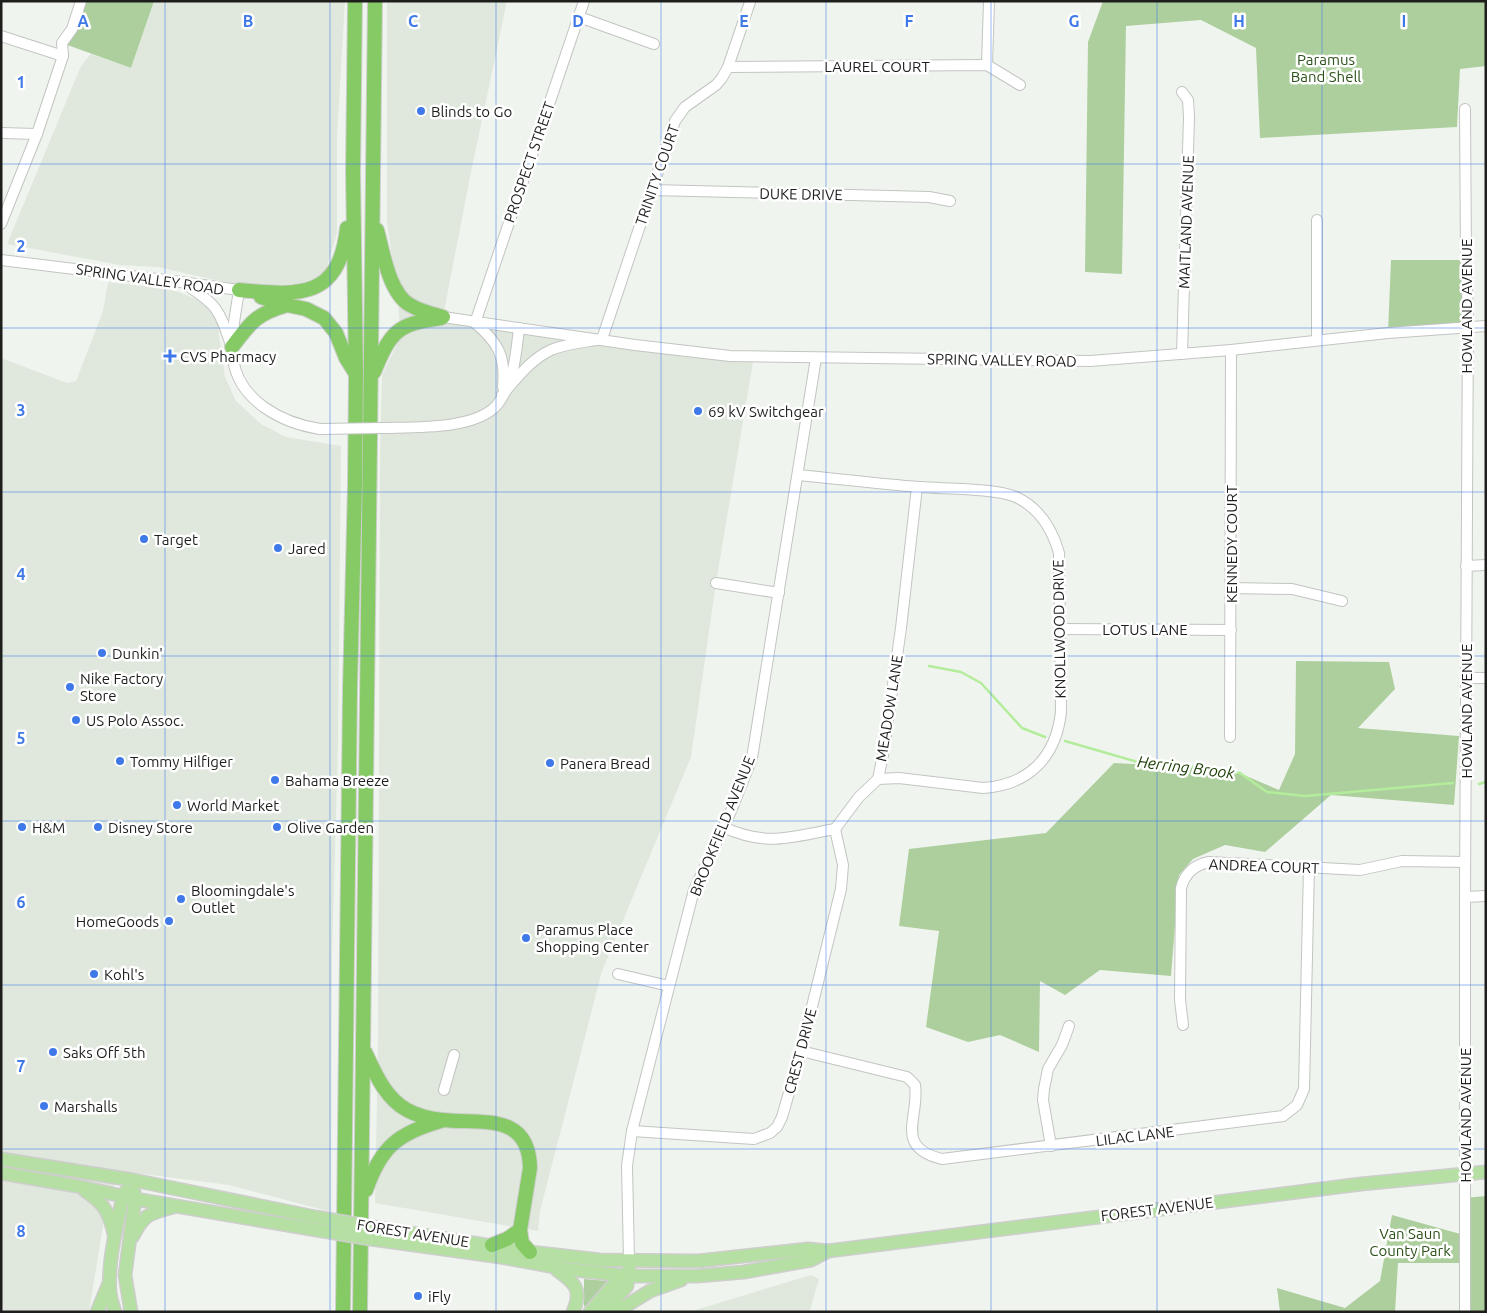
<svg xmlns="http://www.w3.org/2000/svg" width="1487" height="1313" viewBox="0 0 1487 1313" font-family="Ubuntu,sans-serif">
<rect width="100%" height="100%" fill="#f0f4ef"/>
<!-- built -->
<g fill="#e0e8dd">
<path d="M154 1H345L337 137V233L326 271 306 284 237 285 158 267 120 265 7 244 81 66 91 54 131 68Z"/>
<path d="M387 1H507L470 177 443 317 754 356 716 583 691 757 602 971 540 1211 538 1231 375 1203 378 1047 380 461 382 375 401 336 396 283 387 224Z"/>
<path d="M108 282 171 289 201 301 209 308 217 320 225 377 236 401 261 424 286 437 341 446 338 747 332 956 331 1212 229 1185 119 1171 104 1220 89 1312H1V358L67 383 76 381 103 311Z"/>
<path d="M811 1275 819 1279 810 1310 808 1312H689Z"/>
</g>
<!-- green -->
<g fill="#adcf9e">
<path d="M77 1H154L131 68 62 43Z"/>
<path d="M1103 1H1486V66L1460 69 1457 127 1260 138 1256 48 1201 20 1126 26 1122 274 1085 272 1088 42Z"/>
<path d="M1391 260H1466L1467 327 1388 333Z"/>
<path d="M1296 661 1389 662 1395 689 1358 728 1459 736 1454 805 1331 795 1265 852 1225 845 1193 859 1179 875 1171 976 1100 970 1065 995 1040 981 1039 1052 1000 1035 968 1042 926 1027 939 931 899 926 909 849 1046 833 1114 763 1230 769 1279 790 1295 754Z"/>
<path d="M1486 1196V1312H1464V1263H1398L1395 1312H1280L1277 1288 1345 1308 1380 1281 1392 1215 1464 1235V1198Z"/>
<path d="M584 1279 608 1281 587 1307 584 1306Z"/>
</g>
<g fill="none" stroke-linecap="round" stroke-linejoin="round">
<!-- stream -->
<g stroke="#b3ec9a" stroke-width="2.5">
<path d="M929 666 961 672 981 683 1022 728 1045 737"/>
<path d="M1065 741 1141 763 1197 767 1240 773 1267 792 1305 796 1453 783"/>
<path d="M1479 784 1486 782"/>
</g>
<defs>
<g id="minor">
<path d="M579 17 654 44"/>
<path d="M1 36 63 56"/>
<path d="M987 65 989 1"/>
<path d="M728 67 987 65 1020 85"/>
<path d="M1 133 37 134"/>
<path d="M651 190 929 197 950 201"/>
<path d="M1 224 37 134 63 56 62 43 72 29 81 1"/>
<path d="M1 260 181 282 239 290C236 312 230 337 233 359 239 401 282 423 320 429"/>
<path d="M186 285C218 305 219 310 231 345"/>
<path d="M443 317 635 345 730 356 1090 361 1231 350 1388 333 1486 326"/>
<path d="M475 323 584 1"/>
<path d="M475 323C498 342 506 357 503 387"/>
<path d="M1317 340V220"/>
<path d="M1182 354 1189 117 1188 100 1182 92"/>
<path d="M502 395C516 379 531 359 551 350 567 343 586 342 602 339L675 121 685 107 716 85 722 78 728 67 750 2"/>
<path d="M382 428C414 427 475 430 497 405 514 384 516 354 519 328"/>
<path d="M798 475C839 479 880 484 920 487 945 489 995 488 1016 497 1039 508 1052 528 1059 553L1061 712C1056 757 1029 785 983 788L899 778 878 779"/>
<path d="M1466 566 1486 565"/>
<path d="M716 583 779 593"/>
<path d="M1231 588 1292 589 1342 601"/>
<path d="M1060 629 1231 630"/>
<path d="M1466 678H1486"/>
<path d="M1230 737 1231 350"/>
<path d="M723 827C767 847 790 837 835 829L859 797 878 779 883 755 901 628 917 487"/>
<path d="M1465 897 1486 896"/>
<path d="M618 974 669 986"/>
<path d="M1183 1025 1180 1000 1181 888C1185 873 1194 865 1209 862L1360 870 1402 861 1465 862"/>
<path d="M801 1051 907 1077 915 1085C920 1117 893 1147 942 1159L1283 1116 1297 1105 1304 1089 1309 867"/>
<path d="M444 1090 454 1055"/>
<path d="M632 1131 754 1139 770 1133 777 1127 782 1117 801 1051 841 889 843 865 835 829"/>
<path d="M1051 1146 1043 1100 1044 1089 1048 1069 1062 1045 1069 1026"/>
<path d="M629 1260 627 1166 632 1131 694 890 731 811 752 758 816 358"/>
<path d="M1465 1312V897L1468 315 1466 260 1465 109"/>
</g>
<g id="major">
<path d="M1 1159 133 1180 315 1217"/>
<path d="M1 1173 77 1186 135 1199 317 1230"/>
<path d="M85 1191C104 1203 109 1212 114 1234"/>
<path d="M373 1227 530 1252 600 1260 698 1261 808 1249 828 1251 1361 1184 1486 1172"/>
<path d="M133 1236C145 1213 149 1214 173 1207"/>
<path d="M371 1239 501 1257 566 1269 628 1276H697L744 1272 811 1260 828 1251"/>
<path d="M557 1270C574 1282 583 1289 573 1312"/>
<path d="M97 1312 109 1283"/>
<path d="M115 1312C113 1306 111 1299 110 1293 107 1264 117 1225 123 1196L126 1191"/>
<path d="M131 1312 125 1275 135 1199 134 1192"/>
<path d="M590 1312 614 1284 628 1276"/>
<path d="M604 1312 627 1286 629 1268"/>
<path d="M616 1312 650 1291 681 1280"/>
</g>
<g id="highway">
<path d="M377 230C383 252 389 293 410 305 420 311 432 314 443 317"/>
<path d="M239 290C297 295 339 301 347 228"/>
<path d="M261 297 287 305 306 309 324 318 336 333 346 358 356 374"/>
<path d="M232 347C251 322 256 314 287 305"/>
<path d="M374 372C391 331 397 324 441 318"/>
<path d="M365 1052C375 1073 385 1098 407 1110 418 1116 431 1119 443 1120 481 1124 529 1112 530 1168L520 1230 522 1243 530 1252"/>
<path d="M366 1190C381 1147 398 1133 441 1121"/>
<path d="M492 1245 507 1239 520 1230"/>
<path d="M343 1312 350 689 355 484 356 374 353 172 355 1"/>
<path d="M360 1312 375 1"/>
</g>
</defs>
<!-- minor casing -->
<use href="#minor" stroke="#c2c5c1" stroke-width="12"/>
<!-- major casing -->
<use href="#major" stroke="#cececd" stroke-width="15"/>
<!-- highway casing -->
<use href="#highway" stroke="#cececd" stroke-width="16"/>
<!-- minor -->
<use href="#minor" stroke="#fff" stroke-width="10"/>
<!-- major -->
<use href="#major" stroke="#b6dfa3" stroke-width="12"/>
<!-- highway -->
<use href="#highway" stroke="#86ca65" stroke-width="14"/>
<defs>
<path id="minor-bridge" d="M320 429 382 428"/>
<g id="major-bridge">
<path d="M315 1217 373 1227"/>
<path d="M317 1230 371 1239"/>
</g>
</defs>
<!-- minor-bridge casing -->
<use href="#minor-bridge" stroke="#c2c5c1" stroke-width="12" stroke-linecap="butt"/>
<!-- major-bridge casing -->
<use href="#major-bridge" stroke="#cececd" stroke-width="15" stroke-linecap="butt"/>
<!-- minor-bridge -->
<use href="#minor-bridge" stroke="#fff" stroke-width="10"/>
<!-- major-bridge -->
<use href="#major-bridge" stroke="#b6dfa3" stroke-width="12"/>
</g>
<!-- grid -->
<path fill="none" stroke="#3f79e9" stroke-width="1" stroke-opacity="0.55" d="M165 1V1312M330 1V1312M496 1V1312M661 1V1312M826 1V1312M991 1V1312M1157 1V1312M1322 1V1312M1 164H1486M1 328H1486M1 492H1486M1 656H1486M1 821H1486M1 985H1486M1 1149H1486"/>
<!-- markers -->
<g fill="#3f79e9" stroke="#fff" stroke-width="2">
<circle cx="421" cy="111" r="5"/>
<path d="M167.5 348.5h5v5h5v5h-5v5h-5v-5h-5v-5h5z"/>
<circle cx="698" cy="411" r="5"/>
<circle cx="144" cy="539" r="5"/>
<circle cx="278" cy="548" r="5"/>
<circle cx="102" cy="653" r="5"/>
<circle cx="70" cy="687" r="5"/>
<circle cx="76" cy="720" r="5"/>
<circle cx="120" cy="761" r="5"/>
<circle cx="550" cy="763" r="5"/>
<circle cx="275" cy="780" r="5"/>
<circle cx="177" cy="805" r="5"/>
<circle cx="22" cy="827" r="5"/>
<circle cx="98" cy="827" r="5"/>
<circle cx="277" cy="827" r="5"/>
<circle cx="181" cy="899" r="5"/>
<circle cx="169" cy="921" r="5"/>
<circle cx="526" cy="938" r="5"/>
<circle cx="94" cy="974" r="5"/>
<circle cx="53" cy="1052" r="5"/>
<circle cx="44" cy="1106" r="5"/>
<circle cx="418" cy="1296" r="5"/>
</g>
<g text-anchor="middle" dominant-baseline="central" stroke-width="5" stroke-linejoin="round" paint-order="stroke">
<!-- park labels -->
<g font-size="15" fill="#2d511a" stroke="#fff">
<text x="1326" y="59">Paramus<tspan x="1326" dy="17">Band Shell</tspan></text>
<text x="1410" y="1233">Van Saun<tspan x="1410" dy="17">County Park</tspan></text>
</g>
<!-- street labels -->
<g font-size="15" fill="#1e1f1d" stroke="#fff">
<text x="877" y="66">LAUREL COURT</text>
<text transform="translate(529 162) rotate(-71)">PROSPECT STREET</text>
<text transform="translate(657 175) rotate(-71)">TRINITY COURT</text>
<text transform="translate(801 194) rotate(1)">DUKE DRIVE</text>
<text transform="translate(1186 222) rotate(-88)">MAITLAND AVENUE</text>
<text transform="translate(150 279) rotate(8)">SPRING VALLEY ROAD</text>
<text transform="translate(1466 306) rotate(-90)">HOWLAND AVENUE</text>
<text transform="translate(1002 360) rotate(1)">SPRING VALLEY ROAD</text>
<text transform="translate(1231 544) rotate(-90)">KENNEDY COURT</text>
<text transform="translate(1059 629) rotate(-91)">KNOLLWOOD DRIVE</text>
<text x="1145" y="629">LOTUS LANE</text>
<text transform="translate(889 708) rotate(-81)">MEADOW LANE</text>
<text transform="translate(1466 711) rotate(-90)">HOWLAND AVENUE</text>
<text transform="translate(722 826) rotate(-68)">BROOKFIELD AVENUE</text>
<text transform="translate(1264 866) rotate(2)">ANDREA COURT</text>
<text transform="translate(800 1051) rotate(-75)">CREST DRIVE</text>
<text transform="translate(1465 1115) rotate(-90)">HOWLAND AVENUE</text>
<text transform="translate(1135 1136) rotate(-7)">LILAC LANE</text>
<text transform="translate(1157 1209) rotate(-7)">FOREST AVENUE</text>
<text transform="translate(413 1233) rotate(9)">FOREST AVENUE</text>
</g>
<!-- poi labels -->
<g font-size="15" fill="#1e1f1d" stroke="#fff" text-anchor="start">
<text x="431" y="111">Blinds to Go</text>
<text x="180" y="356">CVS Pharmacy</text>
<text x="708" y="411">69 kV Switchgear</text>
<text x="154" y="539">Target</text>
<text x="288" y="548">Jared</text>
<text x="112" y="653">Dunkin'</text>
<text x="80" y="678">Nike Factory<tspan x="80" dy="17">Store</tspan></text>
<text x="86" y="720">US Polo Assoc.</text>
<text x="130" y="761">Tommy Hilfiger</text>
<text x="560" y="763">Panera Bread</text>
<text x="285" y="780">Bahama Breeze</text>
<text x="187" y="805">World Market</text>
<text x="32" y="827">H&amp;M</text>
<text x="108" y="827">Disney Store</text>
<text x="287" y="827">Olive Garden</text>
<text x="191" y="890">Bloomingdale's<tspan x="191" dy="17">Outlet</tspan></text>
<text x="159" y="921" text-anchor="end">HomeGoods</text>
<text x="536" y="929">Paramus Place<tspan x="536" dy="17">Shopping Center</tspan></text>
<text x="104" y="974">Kohl's</text>
<text x="63" y="1052">Saks Off 5th</text>
<text x="54" y="1106">Marshalls</text>
<text x="428" y="1296">iFly</text>
</g>
<!-- water labels -->
<g font-size="16" font-style="italic" fill="#1a3c03" stroke="#fff">
<text transform="translate(1186 767) rotate(7)">Herring Brook</text>
</g>
</g>
<g font-size="16" text-anchor="middle" font-weight="bold" fill="#3f79e9" stroke="#fff" stroke-width="5" stroke-linejoin="round" paint-order="stroke">
<text x="83" y="27">A</text>
<text x="248" y="27">B</text>
<text x="413" y="27">C</text>
<text x="578" y="27">D</text>
<text x="744" y="27">E</text>
<text x="909" y="27">F</text>
<text x="1074" y="27">G</text>
<text x="1239" y="27">H</text>
<text x="1404" y="27">I</text>
<text x="21" y="88">1</text>
<text x="21" y="252">2</text>
<text x="21" y="416">3</text>
<text x="21" y="580">4</text>
<text x="21" y="744">5</text>
<text x="21" y="908">6</text>
<text x="21" y="1072">7</text>
<text x="21" y="1237">8</text>
</g>
<!-- border -->
<rect width="1487" height="1313" fill="none" stroke="#1e1f1d" stroke-width="5"/>
</svg>
